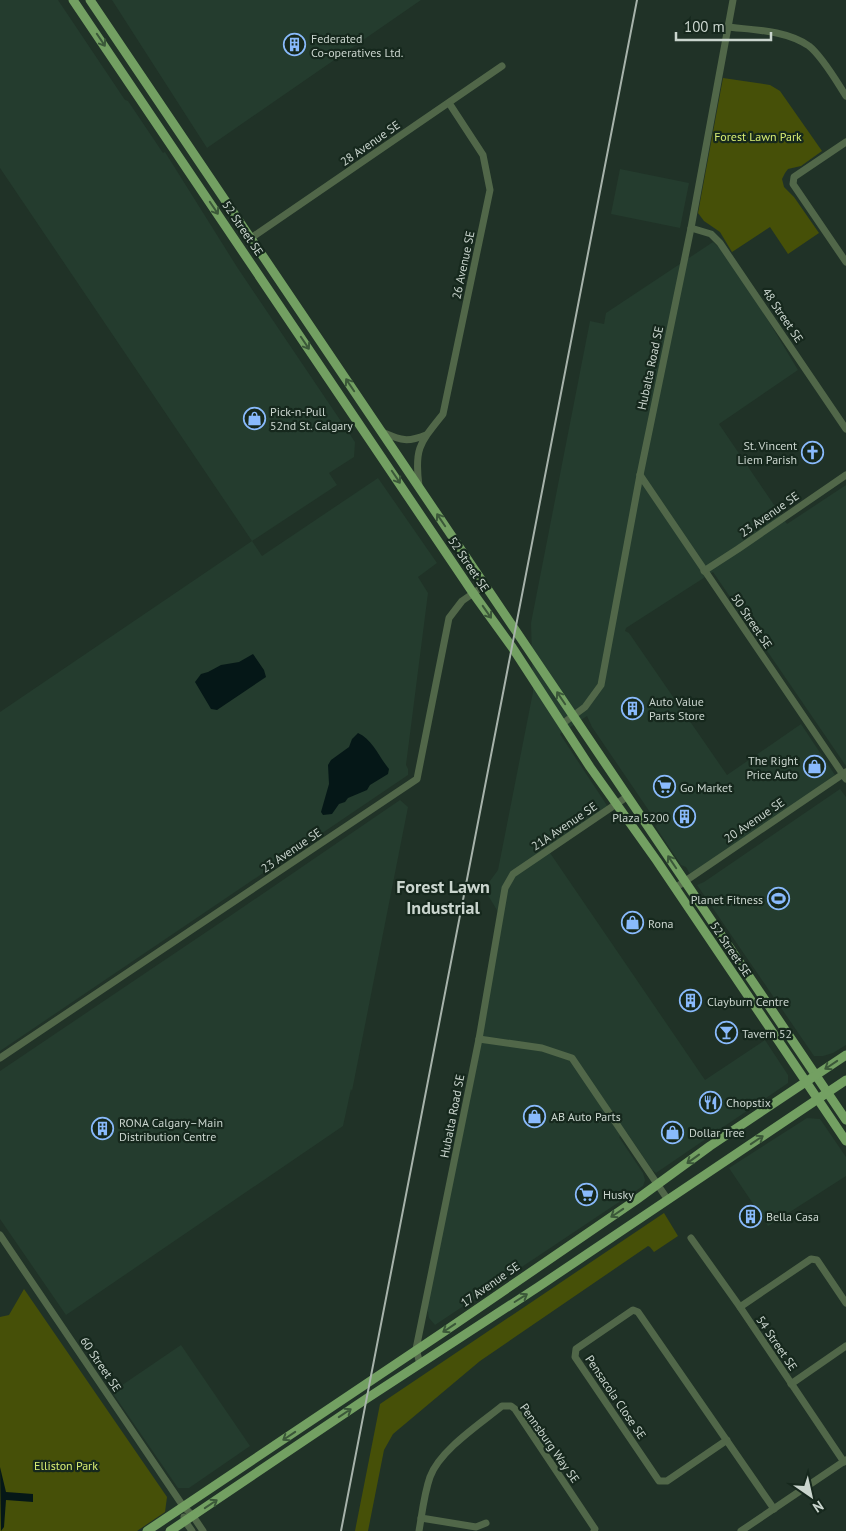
<svg xmlns="http://www.w3.org/2000/svg" width="846" height="1531" viewBox="0 0 846 1531" font-family="'PT Sans',sans-serif">
<rect width="100%" height="100%" fill="#203227"/>
<!-- built -->
<g fill="#243c2e">
<path d="M0 0H58L125 100 128 101 163 153 165 152 237 267 355 442 354 457 329 473 337 485 252 541 262 556 378 478 437 563 418 577 428 593 406 765 408 769V775L0 1051V712L252 541 0 168Z"/>
<path d="M112 0H421L207 148Z"/>
<path d="M620 169 689 183 680 228 611 214Z"/>
<path d="M713 242 730 257 798 370 719 424 787 524 846 485V766L713 572 626 628 625 631 629 633 727 775 801 724 835 775 763 828 691 876 686 867 681 865 655 826 658 824 592 727 587 716 560 734 608 807 548 850 705 1080 765 1040 788 1075V1083L656 1173 652 1170 627 1133 619 1137 643 1173 645 1180 643 1186 435 1325 429 1318 426 1300 500 915 484 889 498 870 533 692 531 623 590 321 604 324 606 313Z"/>
<path d="M840 789 846 797V1045L833 1053 823 1056H814L697 885 704 882Z"/>
<path d="M400 800 408 807 352 1091 351 1089 343 1126 66 1315 0 1219V1071L233 914Z"/>
<path d="M807 1118 820 1119 846 1157V1176L768 1226 729 1168Z"/>
<path d="M181 1345 250 1446 189 1488H178L112 1392Z"/>
</g>
<!-- green -->
<g fill="#465008">
<path d="M723 78 770 85 780 91 822 151 801 166 788 169 785 173 782 179 784 187 794 197 819 233 788 254 770 227 732 252 720 232 704 221 698 213Z"/>
<path d="M664 1213 678 1236 654 1252 650 1247 648 1246 480 1361 393 1434 384 1450 368 1531H355L380 1404Z"/>
<path d="M24 1289 167 1497 165 1512 137 1531H0V1317L9 1315Z"/>
</g>
<!-- water -->
<g fill="#051717">
<path d="M253 654 264 670 266 677 217 710 211 709 195 682 201 674 208 672 221 665 239 662Z"/>
<path d="M358 733C373 740 379 757 389 769L388 774 370 785 367 790 348 798 345 802 339 804 332 814 323 815 321 812 329 784 328 765 331 760 349 747 352 739Z"/>
<path d="M0 1467 6 1492 33 1494V1502L6 1500 4 1527 1 1531Z"/>
</g>
<g fill="none" stroke-linecap="round" stroke-linejoin="round">
<!-- minor -->
<g stroke="#516749" stroke-width="7">
<path d="M727 27C754 30 786 30 809 46 822 56 837 82 846 96"/>
<path d="M846 142 794 177 793 184 846 262"/>
<path d="M691 228 711 234 720 243 846 429"/>
<path d="M251 238 502 66"/>
<path d="M382 432C401 440 406 443 426 435"/>
<path d="M640 475 846 779"/>
<path d="M419 486C414 448 420 443 443 414L490 190 483 155 449 103"/>
<path d="M704 571 738 549 846 475"/>
<path d="M562 724 585 707 601 685 640 475 691 228 733 0"/>
<path d="M675 888 846 772"/>
<path d="M479 1039 542 1048 572 1058 668 1200"/>
<path d="M0 1058 417 779 449 618 462 601 485 585"/>
<path d="M0 1235 183 1506 193 1516 203 1531"/>
<path d="M691 1238 740 1307 844 1462"/>
<path d="M740 1307 811 1259 817 1260 846 1303"/>
<path d="M420 1364 416 1349 479 1039 505 888 513 874 628 796"/>
<path d="M791 1384 846 1346"/>
<path d="M727 1440 667 1481H659L575 1357 576 1349 633 1310 638 1312 774 1509"/>
<path d="M184 1517 185 1521 192 1531"/>
<path d="M421 1518 476 1527 486 1523"/>
<path d="M419 1531C422 1514 424 1494 430 1477 440 1450 480 1424 502 1406H511L515 1409 595 1529 594 1531"/>
<path d="M741 1531 846 1460"/>
</g>
<!-- major -->
<g stroke="#73a062" stroke-width="9">
<path d="M73 0 473 593 512 647 590 767 657 861 846 1141"/>
<path d="M90 0 846 1120"/>
<path d="M147 1531 445 1331 636 1200 710 1146 846 1055"/>
<path d="M170 1531 366 1399 538 1287 846 1080"/>
</g>
<!-- rail -->
<path stroke="#a7b3ab" stroke-width="2" d="M341 1531 637 0"/>
</g>
<!-- one-way arrows -->
<defs><path id="oneway-shaft" d="M-6 0H5M1.5-3L5.5 0L1.5 3" fill="none" stroke-width="1.6" stroke-linecap="round" stroke-linejoin="round" transform="scale(1.25)"/></defs>
<g stroke="#3b5839">
<use href="#oneway-shaft" transform="translate(101 40) rotate(56)"/>
<use href="#oneway-shaft" transform="translate(214 208) rotate(56)"/>
<use href="#oneway-shaft" transform="translate(305 343) rotate(56)"/>
<use href="#oneway-shaft" transform="translate(350 385) rotate(-124)"/>
<use href="#oneway-shaft" transform="translate(396 477) rotate(56)"/>
<use href="#oneway-shaft" transform="translate(441 520) rotate(-124)"/>
<use href="#oneway-shaft" transform="translate(487 612) rotate(55)"/>
<use href="#oneway-shaft" transform="translate(561 698) rotate(-124)"/>
<use href="#oneway-shaft" transform="translate(672 862) rotate(-124)"/>
<use href="#oneway-shaft" transform="translate(831 1065) rotate(146)"/>
<use href="#oneway-shaft" transform="translate(757 1140) rotate(-34)"/>
<use href="#oneway-shaft" transform="translate(693 1159) rotate(144)"/>
<use href="#oneway-shaft" transform="translate(617 1213) rotate(146)"/>
<use href="#oneway-shaft" transform="translate(521 1298) rotate(-32)"/>
<use href="#oneway-shaft" transform="translate(449 1328) rotate(146)"/>
<use href="#oneway-shaft" transform="translate(345 1413) rotate(-34)"/>
<use href="#oneway-shaft" transform="translate(289 1436) rotate(146)"/>
<use href="#oneway-shaft" transform="translate(211 1504) rotate(-34)"/>
</g>
<!-- icons -->
<defs>
<symbol id="building-ring" viewBox="-11 -11 22 22"><circle r="9.5" fill="#16281d" stroke="#89bafc" stroke-width="1.5"/><path d="M-4-6H4V6H1V3H-1V6H-4ZM-2.5-4.3h1.7v1.8h-1.7ZM.8-4.3h1.7v1.8H.8ZM-2.5-1h1.7V.8h-1.7ZM.8-1h1.7V.8H.8Z" fill="#89bafc"/></symbol>
<symbol id="shop-ring" viewBox="-11 -11 22 22"><circle r="9.5" fill="#16281d" stroke="#89bafc" stroke-width="1.5"/><path d="M-5-2.5h2.3a2.7 3.5 0 0 1 5.4 0H5L5.5 6h-11ZM-1.5-2.5h3a1.5 2.3 0 0 0-3 0Z" fill="#89bafc"/></symbol>
<symbol id="church-ring" viewBox="-11 -11 22 22"><circle r="9.5" fill="#16281d" stroke="#89bafc" stroke-width="1.5"/><path d="M-1.2-6h2.4v3.5h3.3v2.4h-3.3V6h-2.4V-.1h-3.3v-2.4h3.3Z" fill="#89bafc"/></symbol>
<symbol id="supermarket-ring" viewBox="-11 -11 22 22"><circle r="9.5" fill="#16281d" stroke="#89bafc" stroke-width="1.5"/><path d="M-6-5.5h2.5l.6 2H6L4.5 2H-2.5L-4.4-4H-6ZM-1.5 3.2a1.3 1.3 0 1 0 .1 0ZM3 3.2a1.3 1.3 0 1 0 .1 0Z" fill="#89bafc"/></symbol>
<symbol id="stadium-ring" viewBox="-11 -11 22 22"><circle r="9.5" fill="#16281d" stroke="#89bafc" stroke-width="1.5"/><path d="M0-5a6.5 5 0 1 0 0 10a6.5 5 0 1 0 0-10ZM-3.5-1.8h7v3.6h-7Z" fill="#89bafc"/></symbol>
<symbol id="bar-ring" viewBox="-11 -11 22 22"><circle r="9.5" fill="#16281d" stroke="#89bafc" stroke-width="1.5"/><path d="M-6-5H6L.8 .8V4.5H3.5V6h-7V4.5H-.8V.8Z" fill="#89bafc"/></symbol>
<symbol id="restaurant-ring" viewBox="-11 -11 22 22"><circle r="9.5" fill="#16281d" stroke="#89bafc" stroke-width="1.5"/><path d="M-5-6h1v4h1v-4h1v4h1v-4h1v5L-1.5 .5V6h-2V.5L-5-1ZM5-6V6H3V1.5H1.5Q1.5-4 5-6Z" fill="#89bafc"/></symbol>
</defs>
<g fill-rule="evenodd">
<use href="#building-ring" x="282" y="32" width="25" height="25"/>
<use href="#shop-ring" x="242" y="406" width="25" height="25"/>
<use href="#church-ring" x="800" y="440" width="25" height="25"/>
<use href="#building-ring" x="620" y="696" width="25" height="25"/>
<use href="#shop-ring" x="802" y="754" width="25" height="25"/>
<use href="#supermarket-ring" x="652" y="774" width="25" height="25"/>
<use href="#building-ring" x="672" y="804" width="25" height="25"/>
<use href="#stadium-ring" x="766" y="886" width="25" height="25"/>
<use href="#shop-ring" x="620" y="910" width="25" height="25"/>
<use href="#building-ring" x="678" y="988" width="25" height="25"/>
<use href="#bar-ring" x="714" y="1020" width="25" height="25"/>
<use href="#restaurant-ring" x="698" y="1090" width="25" height="25"/>
<use href="#shop-ring" x="522" y="1104" width="25" height="25"/>
<use href="#building-ring" x="90" y="1116" width="25" height="25"/>
<use href="#shop-ring" x="660" y="1120" width="25" height="25"/>
<use href="#supermarket-ring" x="574" y="1182" width="25" height="25"/>
<use href="#building-ring" x="738" y="1204" width="25" height="25"/>
</g>
<g text-anchor="middle" dominant-baseline="central" stroke-width="4.5" stroke-linejoin="round" paint-order="stroke">
<!-- poi labels -->
<g font-size="12" fill="#cad5ce" stroke="#16281d" text-anchor="start">
<text x="311" y="38">Federated<tspan x="311" dy="14">Co-operatives Ltd.</tspan></text>
<text x="270" y="411">Pick-n-Pull<tspan x="270" dy="14">52nd St. Calgary</tspan></text>
<text x="797" y="445" text-anchor="end">St. Vincent<tspan x="797" dy="14">Liem Parish</tspan></text>
<text x="649" y="701">Auto Value<tspan x="649" dy="14">Parts Store</tspan></text>
<text x="798" y="760" text-anchor="end">The Right<tspan x="798" dy="14">Price Auto</tspan></text>
<text x="680" y="787">Go Market</text>
<text x="669" y="817" text-anchor="end">Plaza 5200</text>
<text x="763" y="899" text-anchor="end">Planet Fitness</text>
<text x="648" y="923">Rona</text>
<text x="707" y="1001">Clayburn Centre</text>
<text x="742" y="1033">Tavern 52</text>
<text x="726" y="1102">Chopstix</text>
<text x="551" y="1116">AB Auto Parts</text>
<text x="119" y="1122">RONA Calgary–Main<tspan x="119" dy="14">Distribution Centre</tspan></text>
<text x="689" y="1132">Dollar Tree</text>
<text x="603" y="1194">Husky</text>
<text x="766" y="1216">Bella Casa</text>
</g>
<!-- park labels -->
<g font-size="12" fill="#d7ec73" stroke="#16281d">
<text x="758" y="136">Forest Lawn Park</text>
<text x="66" y="1465">Elliston Park</text>
</g>
<!-- street labels -->
<g font-size="12" fill="#cad5ce" stroke="#16281d">
<text transform="translate(370 143) rotate(-35)">28 Avenue SE</text>
<text transform="translate(243 228) rotate(56)">52 Street SE</text>
<text transform="translate(463 265) rotate(-78)">26 Avenue SE</text>
<text transform="translate(783 315) rotate(56)">48 Street SE</text>
<text transform="translate(650 368) rotate(-78)">Hubalta Road SE</text>
<text transform="translate(769 514) rotate(-35)">23 Avenue SE</text>
<text transform="translate(469 564) rotate(56)">52 Street SE</text>
<text transform="translate(752 621) rotate(56)">50 Street SE</text>
<text transform="translate(754 820) rotate(-34)">20 Avenue SE</text>
<text transform="translate(564 826) rotate(-34)">21A Avenue SE</text>
<text transform="translate(291 850) rotate(-34)">23 Avenue SE</text>
<text transform="translate(731 949) rotate(56)">52 Street SE</text>
<text transform="translate(452 1116) rotate(-79)">Hubalta Road SE</text>
<text transform="translate(490 1284) rotate(-35)">17 Avenue SE</text>
<text transform="translate(777 1343) rotate(56)">54 Street SE</text>
<text transform="translate(101 1364) rotate(56)">60 Street SE</text>
<text transform="translate(616 1397) rotate(56)">Pensacola Close SE</text>
<text transform="translate(550 1443) rotate(55)">Pennsburg Way SE</text>
</g>
<!-- district labels -->
<g font-size="18" font-weight="bold" fill="#cad5ce" stroke="#16281d">
<text x="443" y="886">Forest Lawn<tspan x="443" dy="21">Industrial</tspan></text>
</g>
</g>
<!-- north arrow -->
<g transform="translate(811 1496) rotate(146)" stroke="#16281d" stroke-width="4" paint-order="stroke">
<path d="M0-4L9 19L0 12L-9 19Z" fill="#cad5ce"/>
<text y="-8" font-size="14" font-weight="bold" text-anchor="middle" fill="#cad5ce">N</text>
</g>
<!-- scale -->
<path d="M676 32v8h95v-8" fill="none" stroke="#cad5ce" stroke-width="2.5"/>
<text x="684" y="32" font-size="15" fill="#cad5ce" stroke="#16281d" stroke-width="4" paint-order="stroke">100 m</text>
</svg>
